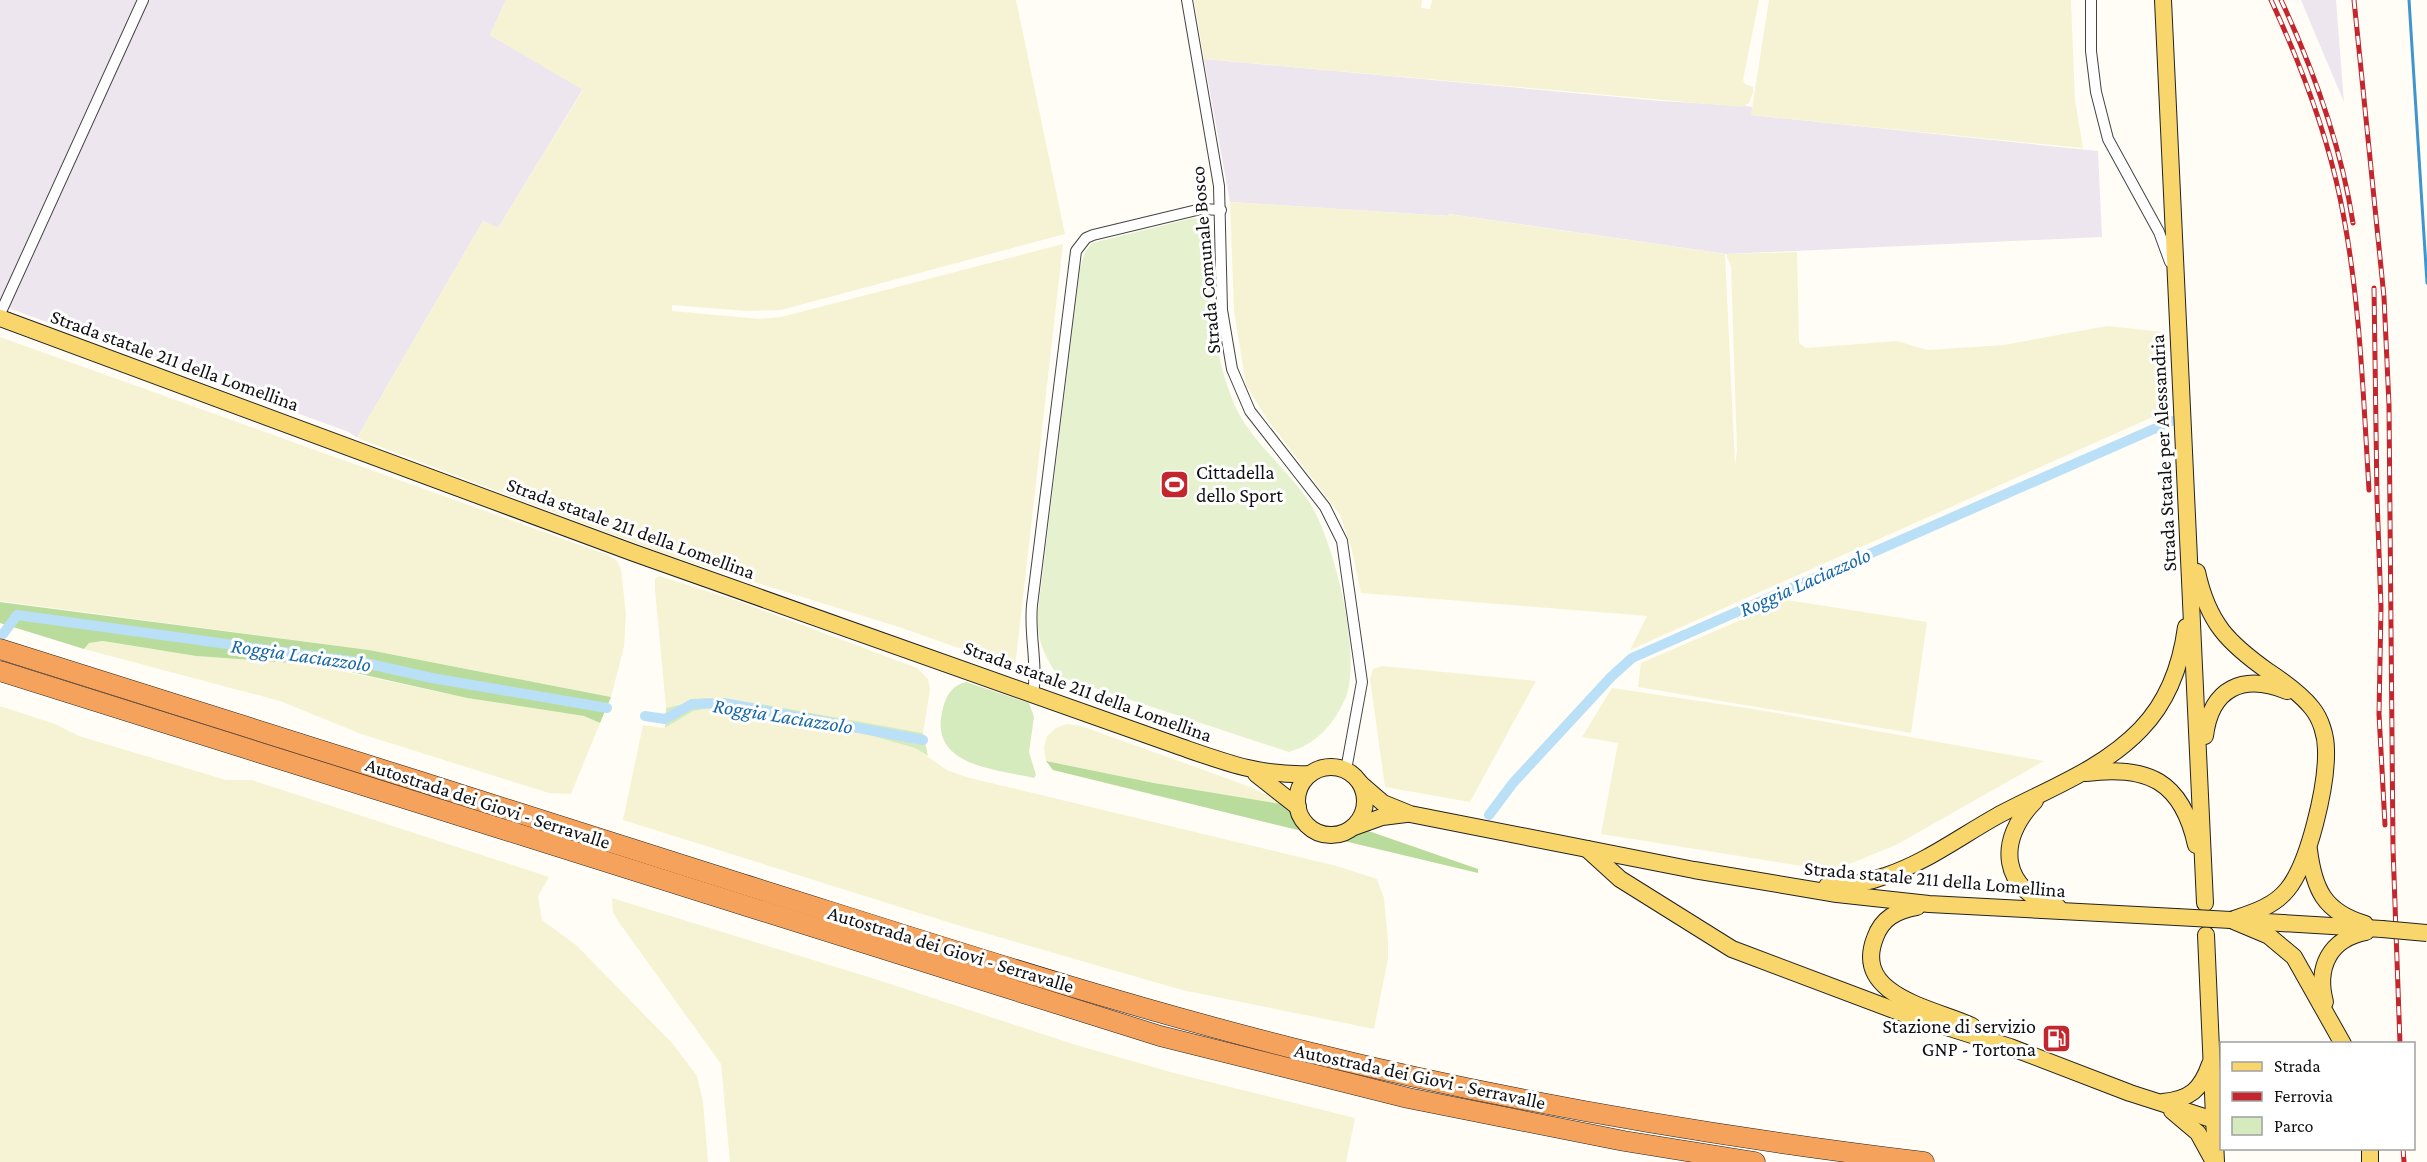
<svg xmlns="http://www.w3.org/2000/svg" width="2427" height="1162" viewBox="0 0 2427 1162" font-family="'Crimson Pro',serif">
<rect width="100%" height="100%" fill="#fffdf5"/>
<!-- industrial -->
<g fill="#eee6ef">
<path d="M0 0H506L490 35 583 89 498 228 483 221 357 438 349 432 0 305Z"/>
<path d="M2301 0H2336L2344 102 2319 43Z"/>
<path d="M1204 59 1661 101 1746 106 1752 107V115L2098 151 2102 237 1726 254 1449 214 1448 216 1230 202Z"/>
</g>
<!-- farmland -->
<g fill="#f6f3d4">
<path d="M506 0H1016L1065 234 781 310 747 311 672 305V311L760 319 781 317 1063 244 1015 668 899 627 664 554 357 438 483 221 498 228 583 90 490 35Z"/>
<path d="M1194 0H1422L1421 8 1430 9 1432 0H1759L1743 80 1745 84 1753 87V93L1749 103 1742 107 1204 59Z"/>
<path d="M1769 0H2071L2075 100 2083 148 1751 115Z"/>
<path d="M1230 202 1447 216 1448 214 1725 254 1735 465 1737 450 1731 267 1726 254 1797 252 1799 343 1806 348 1897 341 1927 350 2004 345 2107 326 2163 332 2166 411 1630 650 1647 616 1361 593 1352 550 1340 515 1267 419 1246 385 1234 311Z"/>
<path d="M0 337 608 555 617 561 621 569 626 614 624 647 611 697 369 650 0 601Z"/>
<path d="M659 576 735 600 917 668 928 679 930 690 923 733 714 698 690 701 666 708 655 590V579Z"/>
<path d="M1787 600 1927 622 1911 733 1638 687 1641 663Z"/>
<path d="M103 641 196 656 304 663 467 698 584 716 600 723 571 794 549 793 361 734 280 701 84 649 89 643Z"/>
<path d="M1382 666 1536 681 1470 802 1385 787 1370 679 1373 669Z"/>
<path d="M1612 688 1760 710 2044 761 1896 845 1842 867H1808L1601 834 1618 743 1582 737Z"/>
<path d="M0 706 55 724 79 736 226 780H252L549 877 538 896 542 920 576 945 673 1044 697 1076 703 1102 708 1162H0Z"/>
<path d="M715 707 859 731 915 748 947 770 966 777 1337 866 1377 879 1384 898 1388 941V959L1374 1029 1182 990 957 925 623 820 643 725 665 728 692 711Z"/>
<path d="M1067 724 1081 726 1240 783 1293 806 1154 783 1046 761 1044 747 1047 736 1056 728Z"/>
<path d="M612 898 872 978 1076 1045 1174 1073 1355 1118 1346 1162H730L721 1064 618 921 613 912Z"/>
</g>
<!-- green -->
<g fill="#d5ebbd">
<path d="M966 682 1029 703 1034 717 1029 752 1036 775 1034 778C995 769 927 766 943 708 946 695 953 685 966 682Z"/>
<path d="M705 698 761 704 923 733 928 756 915 748 859 732 715 707 693 711 665 728 666 708Z"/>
</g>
<!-- forest -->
<g fill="#b9dc9c">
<path d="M0 602 369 650 611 697 600 723 584 716 467 698 320 665 196 656 103 641 89 643 84 649 0 623Z"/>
<path d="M1046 761 1154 783 1293 806 1303 828 1302 831 1053 770Z"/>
<path d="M1360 828 1478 869V873L1344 841Z"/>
</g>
<!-- pitch -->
<path fill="#e6f2cf" d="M1193 218 1208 222C1217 243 1211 264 1211 285 1211 325 1219 369 1235 406 1252 443 1288 469 1310 503 1334 542 1362 654 1346 697 1335 723 1317 744 1289 752L1058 676C1043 654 1036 638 1038 611L1080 268 1085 252 1092 243Z"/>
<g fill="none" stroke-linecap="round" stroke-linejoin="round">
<!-- stream -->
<path stroke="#3f96cf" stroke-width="3" d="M2409 0 2427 283"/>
<!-- canal -->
<g stroke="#b9e0f7" stroke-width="10">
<path d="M3 634 17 615 365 663 432 678 607 708"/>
<path d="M645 716 665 719 692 704 724 703 923 740"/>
<path d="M1489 815 1513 783 1611 677 1632 658 2172 421"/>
</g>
<defs>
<g id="minor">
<path d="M1187 0 1219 186 1222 310 1232 369 1250 411 1325 507 1342 541 1362 682 1346 770"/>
<path d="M2091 0V51L2096 92 2108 139 2159 232 2170 262"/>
<path d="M0 314 143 0"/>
<path d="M1033 694C1038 664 1029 635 1032 605L1076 251 1086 238 1093 235 1201 209 1221 210"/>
</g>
<g id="primary">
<path d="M2163 0 2205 903"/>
<path d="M0 318 634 553 1181 747C1227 763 1261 776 1310 774"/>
<path d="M2197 572C2208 623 2228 643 2269 672 2284 682 2301 694 2312 708 2321 719 2326 736 2326 750 2327 785 2309 864 2287 890 2273 907 2252 913 2231 920"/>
<path d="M2205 736C2211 688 2243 673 2287 691"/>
<circle cx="1331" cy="801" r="34"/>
<path d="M2086 773C2148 765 2182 781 2196 845"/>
<path d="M1256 774 1298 807"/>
<path d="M1361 784 1383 803 1410 814 1694 870 1837 894 1929 904 2176 917"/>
<path d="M2035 801C1996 840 2000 891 2058 907"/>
<path d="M1354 827 1382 817 1406 814"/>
<path d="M1587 849 1620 879 1732 949 1899 1012 2010 1047 2130 1093 2214 1120"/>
<path d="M2309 850C2314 889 2324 912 2365 924"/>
<path d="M1827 886C1846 886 1867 883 1885 876 1925 863 1961 836 1997 816 2045 790 2102 770 2141 729 2168 701 2181 665 2186 627"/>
<path d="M1917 907C1896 911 1882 918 1875 938 1852 997 1937 1009 1972 1026"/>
<path d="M2231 920 2269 936 2294 957 2343 1044"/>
<path d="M2248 921 2382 929"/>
<path d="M2206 935 2216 1162"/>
<path d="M2325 1002C2316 968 2329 939 2366 932"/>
<path d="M2163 1102C2190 1099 2201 1090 2210 1064"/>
<path d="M2172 1111 2198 1133 2214 1162"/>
<path d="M2370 1162V1148"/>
</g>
<g id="motorway">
<path d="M0 649C245 726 491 804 736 882 927 942 1118 1005 1312 1053 1514 1103 1718 1137 1924 1162"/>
<path d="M0 671 1160 1036 1408 1098 1624 1141 1755 1162"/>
</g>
</defs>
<!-- minor casing -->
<use href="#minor" stroke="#444" stroke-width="12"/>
<!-- primary casing -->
<use href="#primary" stroke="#222" stroke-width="18"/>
<!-- motorway casing -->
<use href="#motorway" stroke="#222" stroke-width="21"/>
<!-- minor -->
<use href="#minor" stroke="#fff" stroke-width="10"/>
<!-- primary -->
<use href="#primary" stroke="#f9d66b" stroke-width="16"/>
<!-- motorway -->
<use href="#motorway" stroke="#f5a25d" stroke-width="20"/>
<defs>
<g id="rail">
<path d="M2271 0C2300 63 2326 130 2340 198 2360 294 2363 392 2369 490"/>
<path d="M2281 0C2314 71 2341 145 2353 223"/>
<path d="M2354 0 2384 297 2389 405 2393 848 2400 1044"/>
<path d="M2374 288 2377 498 2381 607 2379 714 2385 825"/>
<path d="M2403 1148 2404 1162"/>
</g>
</defs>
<!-- rail casing -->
<use href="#rail" stroke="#c4262e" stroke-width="5"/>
<!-- rail -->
<use href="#rail" stroke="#fff" stroke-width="3" stroke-dasharray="9" stroke-linecap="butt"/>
<defs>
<g id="primary-bridge">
<path d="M2176 917 2231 920"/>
<path d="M2382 929 2427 933"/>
</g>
</defs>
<!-- primary-bridge casing -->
<use href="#primary-bridge" stroke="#222" stroke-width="18" stroke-linecap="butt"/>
<!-- primary-bridge -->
<use href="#primary-bridge" stroke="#f9d66b" stroke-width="16"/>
</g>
<!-- icons -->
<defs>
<symbol id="stadium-square" viewBox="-11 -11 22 22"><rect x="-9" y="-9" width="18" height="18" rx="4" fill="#c4262e" stroke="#fff"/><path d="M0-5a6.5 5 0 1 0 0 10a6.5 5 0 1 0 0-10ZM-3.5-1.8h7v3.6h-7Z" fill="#fff"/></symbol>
<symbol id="fuel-square" viewBox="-11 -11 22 22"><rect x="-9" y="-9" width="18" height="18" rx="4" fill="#c4262e" stroke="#fff"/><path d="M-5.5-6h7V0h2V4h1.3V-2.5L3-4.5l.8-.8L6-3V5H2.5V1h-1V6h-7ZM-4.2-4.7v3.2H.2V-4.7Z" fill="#fff"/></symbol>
</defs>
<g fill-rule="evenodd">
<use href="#stadium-square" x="1158" y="468" width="33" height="33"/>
<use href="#fuel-square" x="2040" y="1022" width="33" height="33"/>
</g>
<g text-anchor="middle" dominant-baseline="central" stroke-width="6" stroke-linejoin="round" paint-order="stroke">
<!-- street labels -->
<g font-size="20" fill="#111" stroke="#fff">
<text transform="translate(1205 260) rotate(-95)">Strada Comunale Bosco</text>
<text transform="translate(175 360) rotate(20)">Strada statale 211 della Lomellina</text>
<text transform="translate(2163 453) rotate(-93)">Strada Statale per Alessandria</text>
<text transform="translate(631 528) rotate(20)">Strada statale 211 della Lomellina</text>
<text transform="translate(1088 691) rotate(20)">Strada statale 211 della Lomellina</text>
<text transform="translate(488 803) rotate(18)">Autostrada dei Giovi - Serravalle</text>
<text transform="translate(1935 879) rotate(5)">Strada statale 211 della Lomellina</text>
<text transform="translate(951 949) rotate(17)">Autostrada dei Giovi - Serravalle</text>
<text transform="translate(1420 1076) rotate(12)">Autostrada dei Giovi - Serravalle</text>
</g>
<!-- poi labels -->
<g font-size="20" fill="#111" stroke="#fff" text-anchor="start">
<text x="1196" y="472">Cittadella<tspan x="1196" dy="23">dello Sport</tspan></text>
<text x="2036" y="1026" text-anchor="end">Stazione di servizio<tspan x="2036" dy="23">GNP - Tortona</tspan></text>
</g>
<!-- water labels -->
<g font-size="21" font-style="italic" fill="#1768a6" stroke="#fff">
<text transform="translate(1805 582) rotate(-24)">Roggia Laciazzolo</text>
<text transform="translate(301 655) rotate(8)">Roggia Laciazzolo</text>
<text transform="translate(783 716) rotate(9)">Roggia Laciazzolo</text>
</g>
</g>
<!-- legend -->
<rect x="2220" y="1042" width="195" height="108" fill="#ffffff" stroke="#a0a0a0" stroke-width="1.5"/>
<rect x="2232" y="1062" width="30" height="9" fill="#f9d66b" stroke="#a0a0a0" stroke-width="1.5"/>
<text x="2274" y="1072" font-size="18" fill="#111111">Strada</text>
<rect x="2232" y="1092" width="30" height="9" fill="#c4262e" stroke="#a0a0a0" stroke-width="1.5"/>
<text x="2274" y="1102" font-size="18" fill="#111111">Ferrovia</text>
<rect x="2232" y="1117" width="30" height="18" fill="#d5ebbd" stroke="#a0a0a0" stroke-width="1.5"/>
<text x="2274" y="1132" font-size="18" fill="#111111">Parco</text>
</svg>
